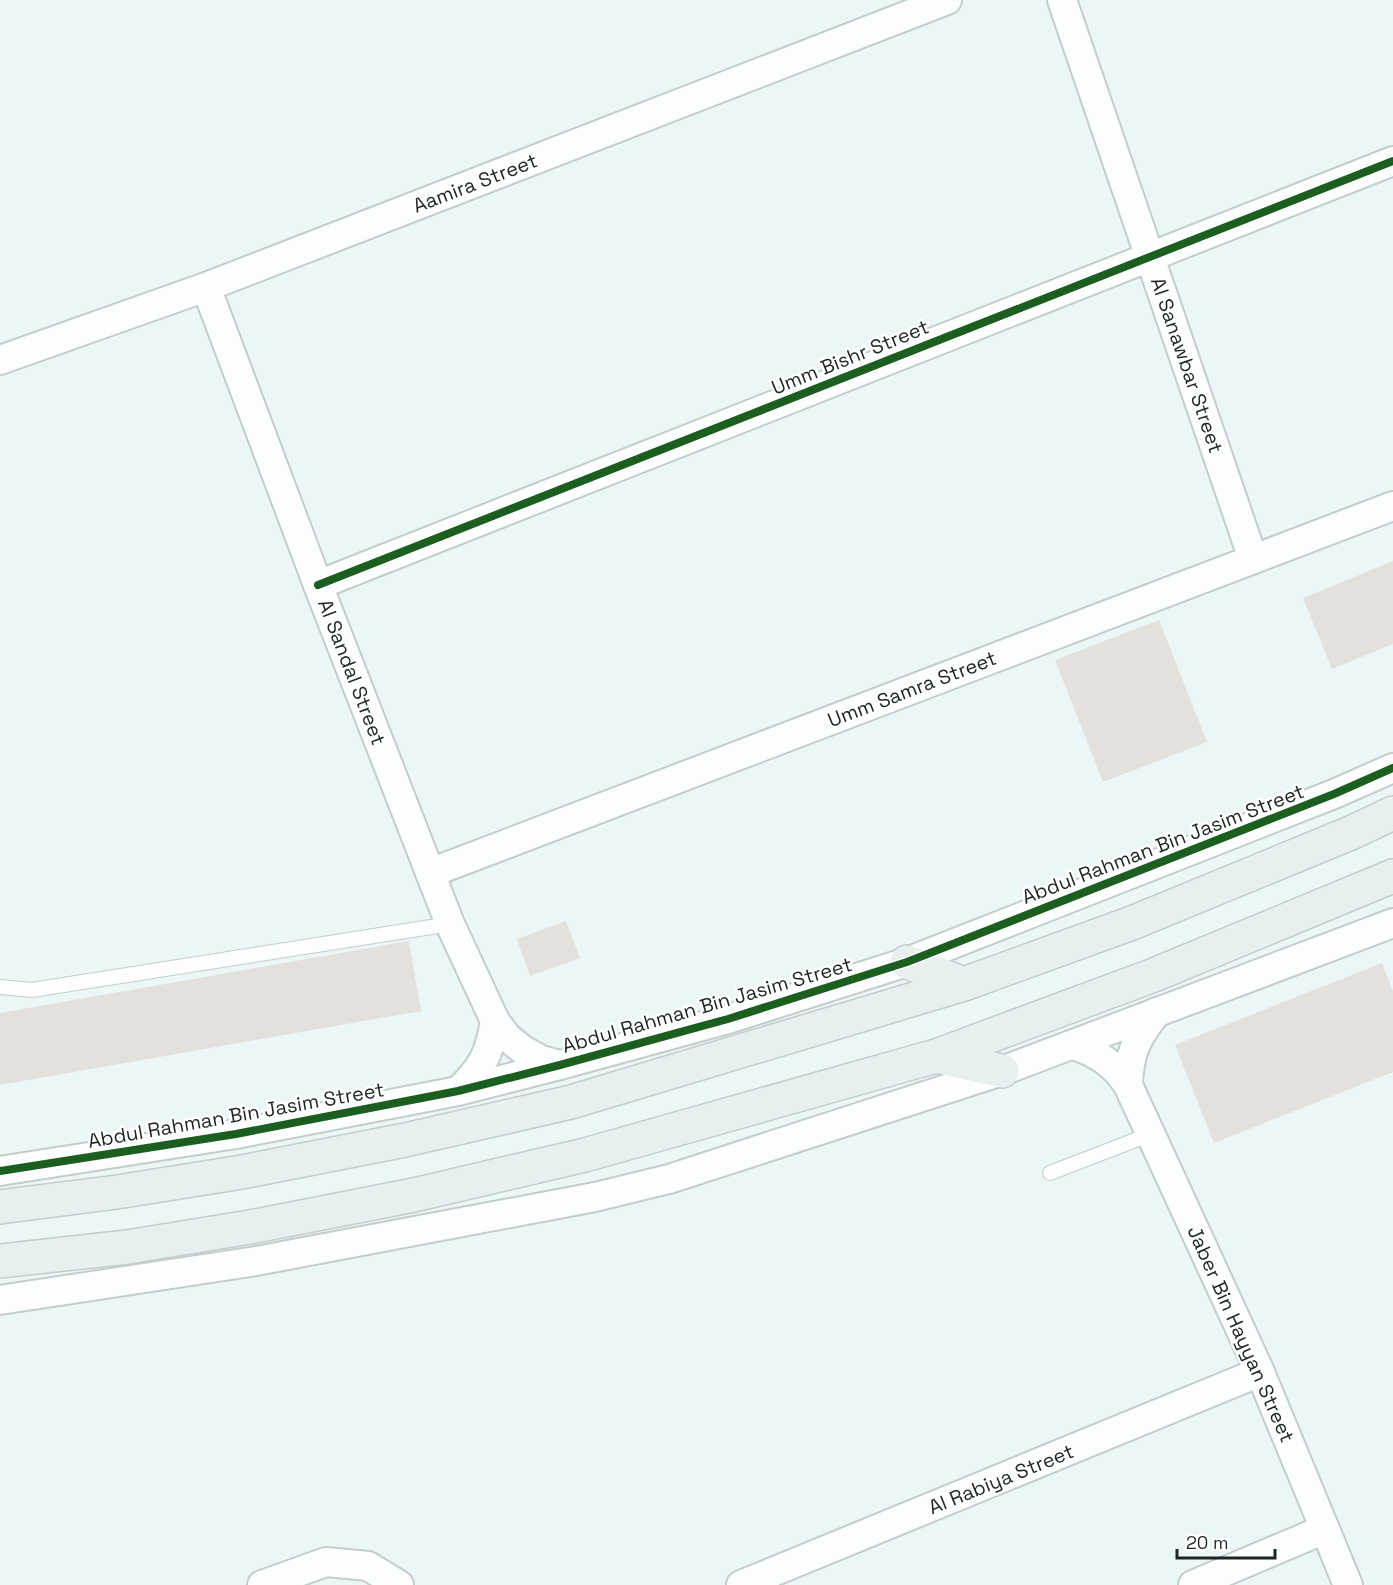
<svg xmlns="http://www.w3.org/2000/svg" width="1393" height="1585" viewBox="0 0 1393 1585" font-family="'Space Grotesk',sans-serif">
<rect width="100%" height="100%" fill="#ebf7f6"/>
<!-- building -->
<g fill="#e4e1dd">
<path d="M1393 561V644L1332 669 1303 598Z"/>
<path d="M1159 620 1207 742 1103 782 1055 660Z"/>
<path d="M566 921 580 958 530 976 517 939Z"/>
<path d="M409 941 421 1011 0 1085V1013Z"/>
<path d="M1382 963 1393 991V1072L1214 1143 1175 1045Z"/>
</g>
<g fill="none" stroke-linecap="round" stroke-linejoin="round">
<defs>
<g id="lane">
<path d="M0 987 32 990 450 924"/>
<path d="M1050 1173 1151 1134"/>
</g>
<g id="street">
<path d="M1062 0 1253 559"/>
<path d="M206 287 318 585 450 924 495 1021 507 1037 523 1050 541 1060 560 1065"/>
<path d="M0 360 206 287 947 0"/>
<path d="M318 585 1393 161"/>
<path d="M430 873 1393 506"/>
<path d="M1073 1045C1098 1053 1114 1064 1128 1085L1260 1372 1348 1585"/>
<path d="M1128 1085C1129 1053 1137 1036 1157 1012"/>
<path d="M458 1091C482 1069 490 1053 495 1021"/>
<path d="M0 1171 236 1134 458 1091 560 1065 728 1019 907 962 1334 794 1393 768"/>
<path d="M0 1300 256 1261 595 1197 669 1179 1002 1071 1393 923"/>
<path d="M262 1585 326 1562 368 1566 399 1585"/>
<path d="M741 1585 1260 1372"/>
<path d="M1193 1585 1325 1529"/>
</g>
<g id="secondary">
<path d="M907 962 964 984"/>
<path d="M936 1056 1002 1071"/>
<path d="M0 1207 117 1192 242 1172 405 1140 571 1102 964 984 1132 923 1353 832 1393 813"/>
<path d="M0 1261 127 1247 250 1227 414 1195 585 1155 936 1056 1154 975 1393 876"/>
</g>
</defs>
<!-- lane casing -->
<use href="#lane" stroke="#c3cdcc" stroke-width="16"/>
<!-- street casing -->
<use href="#street" stroke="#c3cdcc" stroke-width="32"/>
<!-- secondary casing -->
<use href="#secondary" stroke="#c3cdcc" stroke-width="36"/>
<!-- lane -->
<use href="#lane" stroke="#fcfefe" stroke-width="14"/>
<!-- street -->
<use href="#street" stroke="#fcfefe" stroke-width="28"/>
<!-- secondary -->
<use href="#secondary" stroke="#e8efef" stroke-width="33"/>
<defs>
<g id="cycleway">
<path d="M318 585 1393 161"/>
<path d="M0 1171 236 1134 458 1091 560 1065 728 1019 907 962 1334 794 1393 768"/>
</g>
</defs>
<!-- cycleway casing -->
<use href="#cycleway" stroke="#fff" stroke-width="11"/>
<!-- cycleway -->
<use href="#cycleway" stroke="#1b5e20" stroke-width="8"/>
</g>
<g text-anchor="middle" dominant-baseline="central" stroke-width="5" stroke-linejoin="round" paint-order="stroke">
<!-- street labels -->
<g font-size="20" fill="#1d2625" stroke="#fff">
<text transform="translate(475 183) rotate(-21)">Aamira Street</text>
<text transform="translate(850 357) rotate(-22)">Umm Bishr Street</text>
<text transform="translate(1187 365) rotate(71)">Al Sanawbar Street</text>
<text transform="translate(352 672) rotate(69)">Al Sandal Street</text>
<text transform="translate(912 689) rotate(-21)">Umm Samra Street</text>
<text transform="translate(1163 844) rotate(-21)">Abdul Rahman Bin Jasim Street</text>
<text transform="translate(707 1005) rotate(-16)">Abdul Rahman Bin Jasim Street</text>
<text transform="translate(236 1115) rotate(-10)">Abdul Rahman Bin Jasim Street</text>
<text transform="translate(1241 1334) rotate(66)">Jaber Bin Hayyan Street</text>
<text transform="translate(1001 1479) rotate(-22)">Al Rabiya Street</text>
</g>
</g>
<!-- scale -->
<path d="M1177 1549v9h98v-9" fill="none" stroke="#1d2625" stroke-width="3"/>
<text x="1186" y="1549" font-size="18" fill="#1d2625" stroke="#ffffff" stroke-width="4.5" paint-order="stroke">20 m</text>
</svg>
